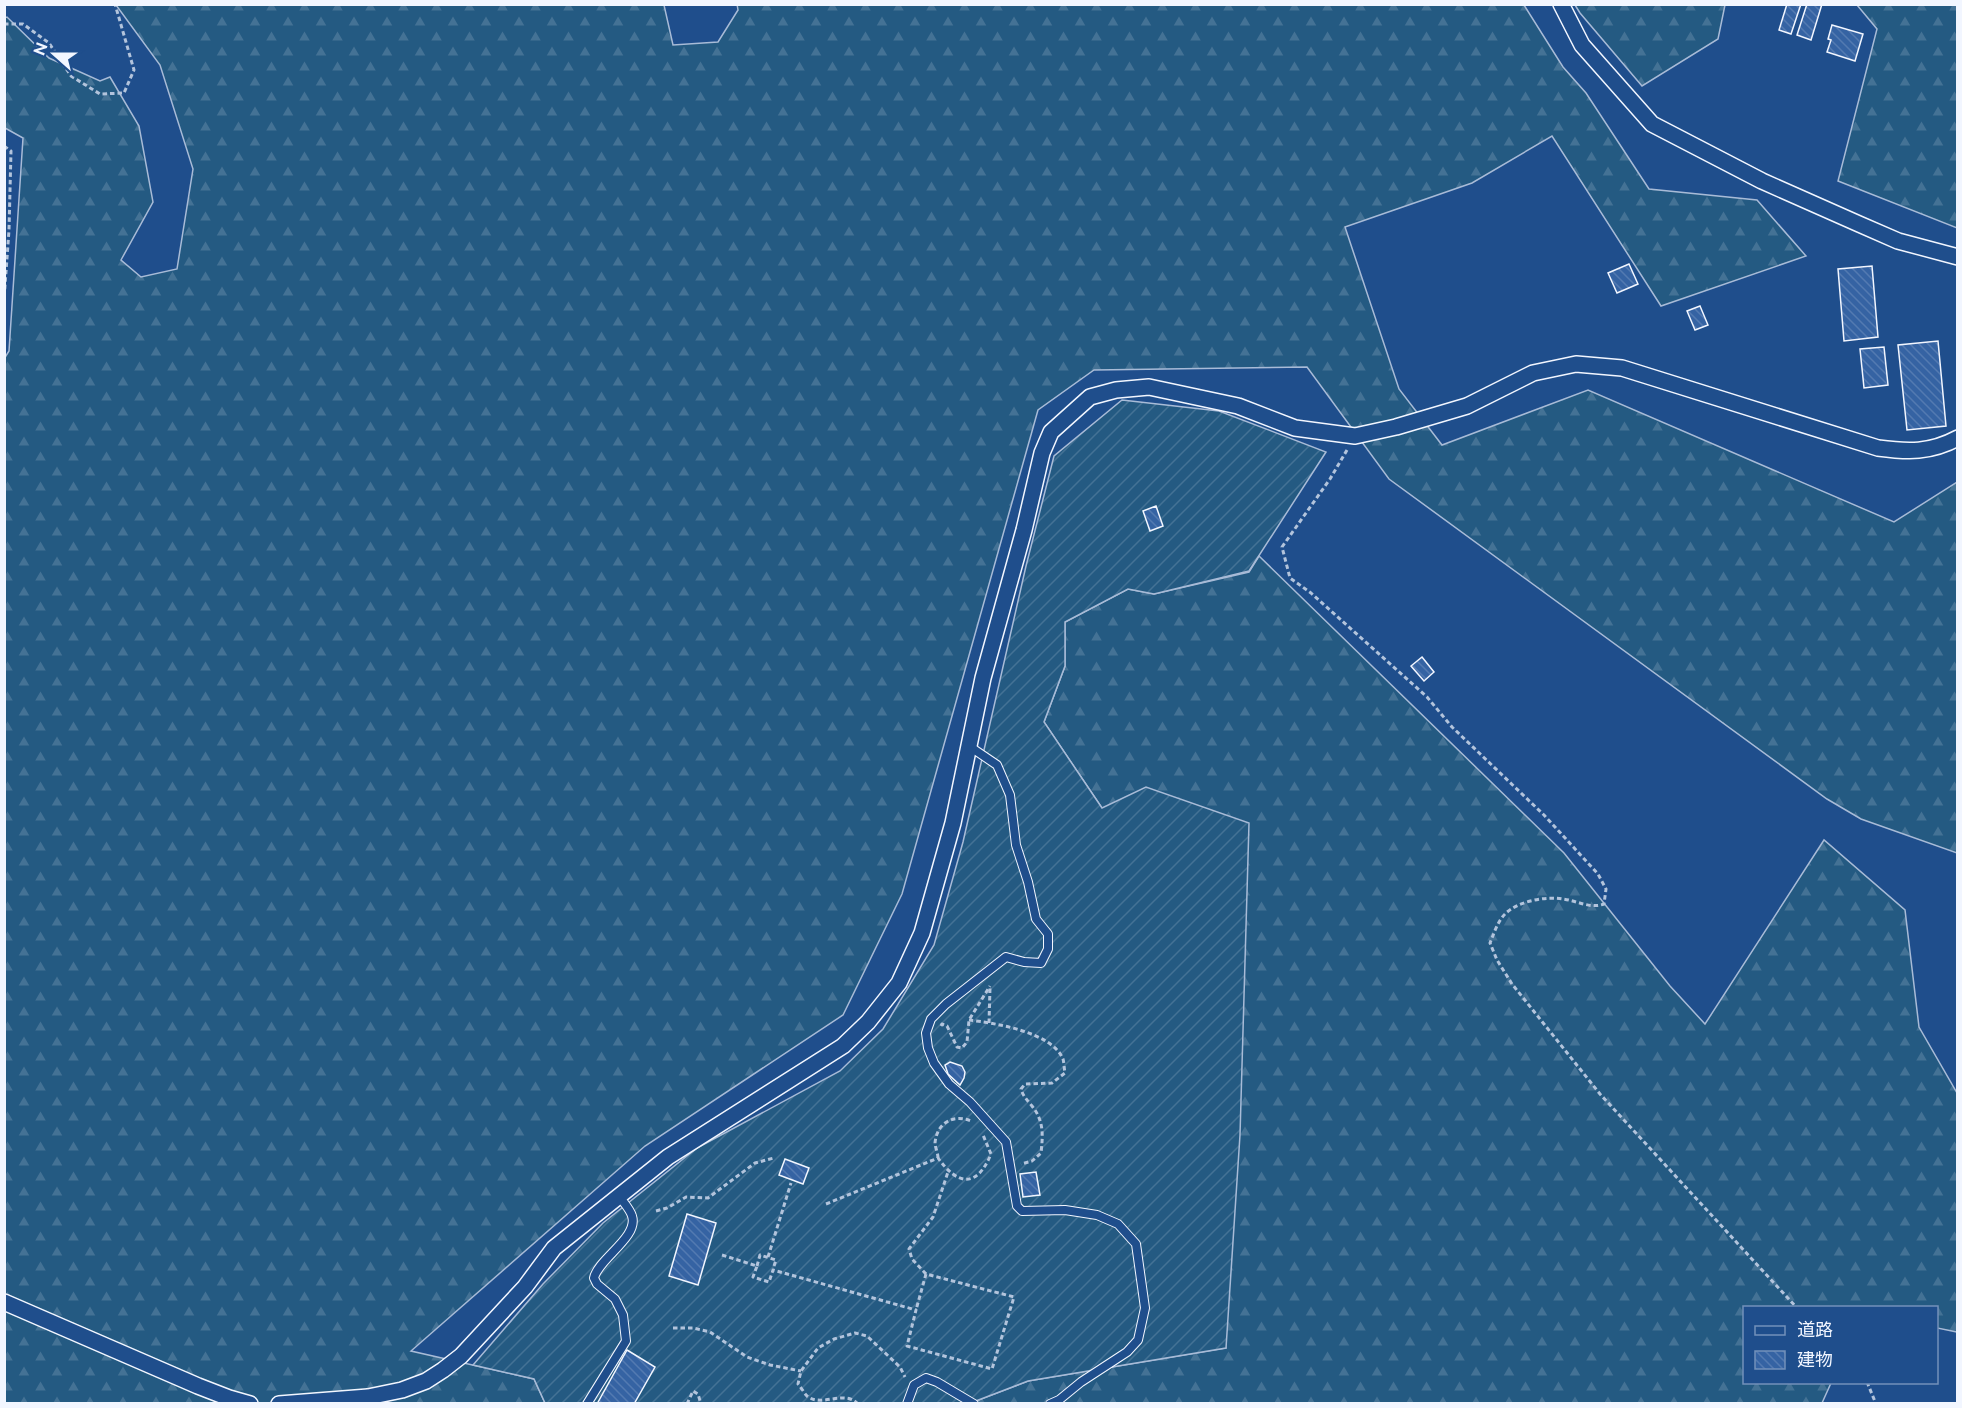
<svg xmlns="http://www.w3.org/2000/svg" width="1962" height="1408" viewBox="0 0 1962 1408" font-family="Raleway,'Noto Sans JP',sans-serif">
<defs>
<pattern id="forest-firs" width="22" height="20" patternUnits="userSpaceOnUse" patternTransform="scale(1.5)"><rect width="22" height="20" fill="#245a82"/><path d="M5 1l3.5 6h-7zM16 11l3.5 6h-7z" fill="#447295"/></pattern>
<pattern id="garden-furrows" width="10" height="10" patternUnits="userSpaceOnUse" patternTransform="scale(1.5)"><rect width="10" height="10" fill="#245a82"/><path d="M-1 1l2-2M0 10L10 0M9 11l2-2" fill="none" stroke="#447295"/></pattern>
<pattern id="building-back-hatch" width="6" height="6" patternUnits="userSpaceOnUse" patternTransform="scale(1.5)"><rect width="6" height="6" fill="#3563a3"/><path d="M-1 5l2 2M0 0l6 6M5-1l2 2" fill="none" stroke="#537ab1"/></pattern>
</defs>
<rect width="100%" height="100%" fill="#1f4e8c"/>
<!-- forest -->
<g fill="url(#forest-firs)" stroke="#a8bbd7" stroke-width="1.5">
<path d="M737 4 1524 5 1563 67 1586 93 1649 189 1757 200 1806 256 1661 306 1552 136 1472 183 1345 227 1399 389 1442 445 1588 390 1894 522 1957 482V853L1861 819 1827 799 1389 479 1307 367 1094 370 1038 410 902 894 843 1015 645 1146 411 1351 534 1379 545 1403H5L4 359 9 351 23 138 5 128 4 18 7 17 49 58 100 81 110 77 139 126 153 202 121 260 141 277 177 269 193 169 160 65 116 5H664L673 45 718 42 738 10Z"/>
<path d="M1575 5H1725L1718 39 1642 86 1580 13Z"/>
<path d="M1857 5H1957V228L1838 181 1877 29Z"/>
<path d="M1259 556 1564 853 1670 986 1705 1024 1824 840 1905 910 1919 1027 1957 1093V1332L1937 1328 1936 1308H1744V1382L1831 1383 1822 1403 968 1404 1028 1381 1226 1348 1102 808 1044 722 1065 666V622L1128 589 1154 594 1249 572Z"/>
</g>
<!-- garden -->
<path fill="url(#garden-furrows)" stroke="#a8bbd7" stroke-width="1.5" d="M1122 400 1219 411 1326 452 1249 571 1154 594 1128 589 1065 622V666L1044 722 1102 808 1146 787 1249 823 1240 1135 1226 1348 1028 1381 968 1404 545 1403 534 1379 473 1365 543 1284 603 1223 697 1148 840 1071 883 1029 934 945 963 842 1026 566 1054 456Z"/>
<!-- building -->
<g fill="url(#building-back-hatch)" stroke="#f2f6ff" stroke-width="1.5">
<path d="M1787 4H1801L1791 34 1779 30Z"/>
<path d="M1807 4H1822L1811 40 1797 35Z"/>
<path d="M1832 25 1863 34 1855 61 1827 52 1831 40 1828 39Z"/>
<path d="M1629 264 1638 284 1617 293 1608 273Z"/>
<path d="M1872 266 1878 337 1844 341 1838 269Z"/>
<path d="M1700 306 1708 325 1695 330 1687 311Z"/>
<path d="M1938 341 1946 426 1907 430 1898 345Z"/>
<path d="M1884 347 1888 385 1864 388 1860 349Z"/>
<path d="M1156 506 1163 526 1150 531 1143 511Z"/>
<path d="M1422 657 1434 672 1424 681 1411 666Z"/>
<path d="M950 1062 962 1066 965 1072 964 1078 960 1085 948 1074 945 1065Z"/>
<path d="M785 1159 809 1168 803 1184 779 1175Z"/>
<path d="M1036 1172 1040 1195 1023 1197 1020 1174Z"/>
<path d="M687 1214 716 1223 698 1285 669 1276Z"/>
<path d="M627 1350 655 1367 634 1404H597Z"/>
</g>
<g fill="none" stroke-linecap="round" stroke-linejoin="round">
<defs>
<g id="lane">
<path d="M969 746 997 765 1010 795 1016 845 1028 882 1036 919 1048 934V949L1041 963 1024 962 1006 957 946 1004 931 1019 926 1033 928 1048 934 1063 949 1084 970 1102 1006 1142 1017 1206 1022 1211 1065 1210 1097 1215 1118 1224 1136 1244 1145 1308 1138 1340 1127 1352 1081 1382 1059 1400 1050 1404"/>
<path d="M587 1404 626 1341 623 1315 615 1299 597 1284 594 1278C598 1259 639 1237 632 1216 630 1209 623 1202 619 1196"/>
<path d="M907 1404 914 1385 926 1378 937 1382 974 1404"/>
</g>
<g id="street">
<path d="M1561 4 1582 45 1652 124 1762 181 1859 224 1898 241 1958 257"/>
<path d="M4 1302 198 1386 229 1398 250 1404"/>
<path d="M279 1404 368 1397 402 1390 426 1381 443 1370 461 1356 525 1287 554 1248 668 1157 843 1046 868 1022 899 983 922 933 953 823 983 678 1024 530 1042 453 1051 432 1090 397 1116 390 1149 387 1238 406 1295 428 1355 436 1396 427 1467 406 1533 373 1576 364 1622 368 1878 448C1908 452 1930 453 1958 438"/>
</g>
</defs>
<!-- lane casing -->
<use href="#lane" stroke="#f2f6ff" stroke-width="10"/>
<!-- street casing -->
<use href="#street" stroke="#f2f6ff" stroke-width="18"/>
<!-- path -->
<g stroke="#b3c4dc" stroke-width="3" stroke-dasharray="4.5 3" stroke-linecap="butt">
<path d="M4 24H23L49 43 71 76 100 94 124 93 134 70 115 4"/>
<path d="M4 146 11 151 9 230 4 300"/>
<path d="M1347 450 1330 479 1282 547 1290 578 1311 593 1427 697 1452 727 1544 815 1598 874 1606 889 1604 904C1590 909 1578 901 1563 899 1546 896 1518 901 1505 914 1498 921 1494 933 1490 943L1497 960 1512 984 1600 1094 1797 1308"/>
<path d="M969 1020C994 1023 1052 1032 1063 1059 1064 1062 1064 1068 1065 1073L1052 1083 1025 1084 1021 1089C1023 1096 1027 1100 1032 1106 1044 1121 1043 1135 1041 1153L1032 1161 1021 1164"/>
<path d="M989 1023 990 988"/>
<path d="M941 1026 942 1024 947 1026 957 1047 962 1048 967 1042 969 1020 990 986"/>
<path d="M938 1158C938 1153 935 1147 935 1143 937 1122 954 1114 971 1121"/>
<path d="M826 1204 938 1158C958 1186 977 1188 991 1154L983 1135"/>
<path d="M656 1211 667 1208 686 1197 708 1198 755 1163 774 1158"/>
<path d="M722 1255 757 1266 753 1277 769 1282 773 1270 916 1310 907 1346 992 1369 1014 1297 926 1274 916 1310"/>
<path d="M768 1257 791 1183"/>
<path d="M757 1266 760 1255 776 1260 773 1269"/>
<path d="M926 1274 912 1259 909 1249 933 1217 948 1172"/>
<path d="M673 1328H693L710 1332 747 1357 770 1365 801 1371"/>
<path d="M1867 1382 1876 1404"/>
<path d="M687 1404 693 1391 698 1394 701 1404"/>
<path d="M858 1404C844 1389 822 1408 807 1396 804 1393 801 1387 798 1384L801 1371 818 1348 834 1339 855 1333 867 1336 900 1367 905 1377"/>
</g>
<!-- lane -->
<use href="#lane" stroke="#1f4e8c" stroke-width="8"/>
<!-- street -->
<use href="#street" stroke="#1f4e8c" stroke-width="15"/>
</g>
<!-- border -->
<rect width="1962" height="1408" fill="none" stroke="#f2f6ff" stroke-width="12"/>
<!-- legend -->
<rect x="1743" y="1306" width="195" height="78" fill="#1f4e8c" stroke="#7391ba" stroke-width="1.5"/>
<rect x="1755" y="1326" width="30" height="9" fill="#1f4e8c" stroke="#7391ba" stroke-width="1.5"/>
<text x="1797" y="1336" font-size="18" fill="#f2f6ff">道路</text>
<rect x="1755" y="1351" width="30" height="18" fill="url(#building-back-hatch)" stroke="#7391ba" stroke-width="1.5"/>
<text x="1797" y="1366" font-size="18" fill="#f2f6ff">建物</text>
<!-- north arrow -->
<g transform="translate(54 54) rotate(291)" stroke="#1f4e8c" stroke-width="4.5" paint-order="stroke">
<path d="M0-4.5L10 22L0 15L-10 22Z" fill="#f2f6ff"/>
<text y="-9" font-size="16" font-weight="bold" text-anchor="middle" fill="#f2f6ff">N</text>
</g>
</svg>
